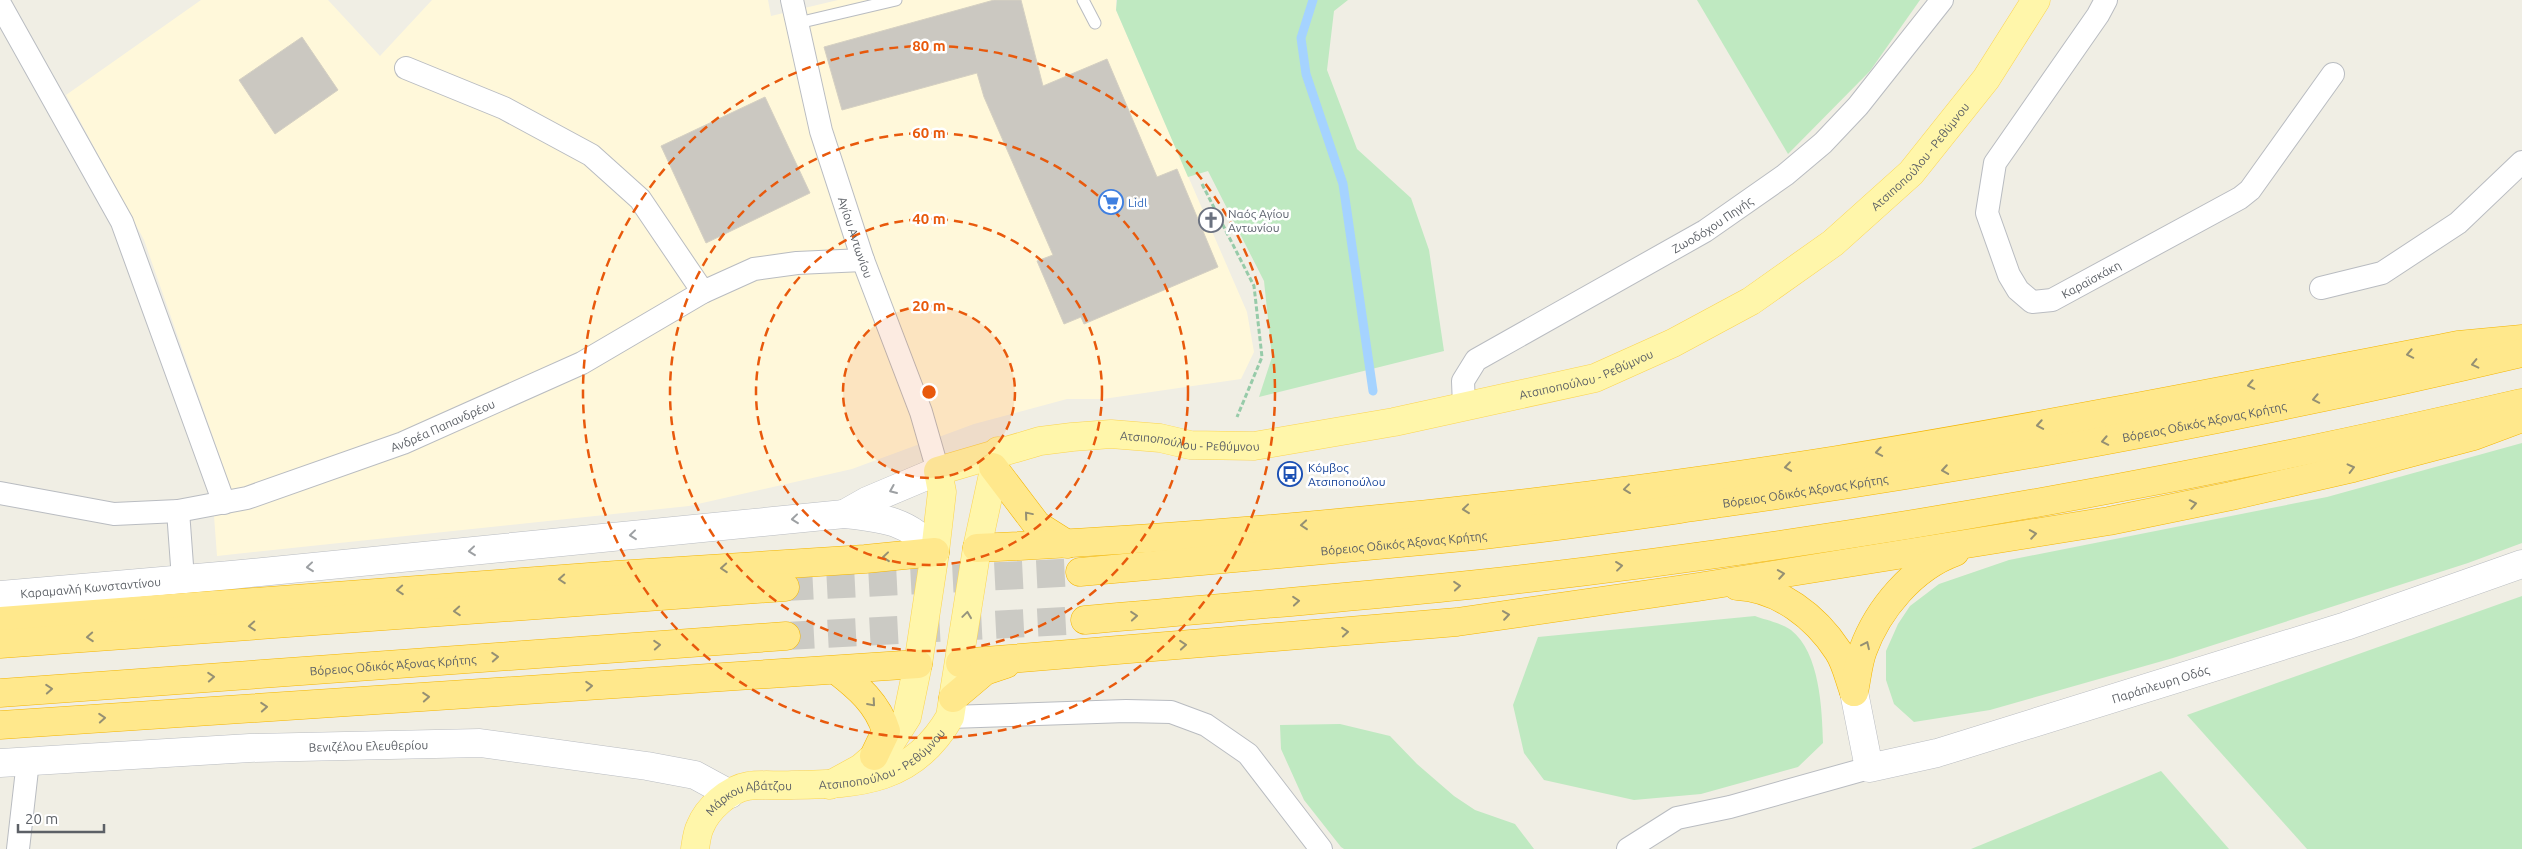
<svg xmlns="http://www.w3.org/2000/svg" width="2522" height="849" viewBox="0 0 2522 849" font-family="Ubuntu,sans-serif">
<rect width="100%" height="100%" fill="#f0eee4"/>
<!-- commercial -->
<path fill="#fff8da" d="M201 0H328L380 56 432 0H768L771 16 838 0H1116V10L1247 312 1254 352 1241 379 1103 399H1067L974 424 852 469 689 506 217 556 214 516 239 511 144 240 66 95Z"/>
<!-- green -->
<g fill="#bfe9c1">
<path d="M1117 0H1348L1334 11 1327 70 1357 149 1411 198 1429 250 1444 351 1259 397 1272 357 1264 281 1208 171 1188 177 1116 10Z"/>
<path d="M1697 0H1920L1870 71 1788 154Z"/>
<path d="M2522 443V543L2468 563 2173 658 1990 710 1914 722 1894 704 1886 680V651L1898 624 1910 606 1939 584 2009 560 2327 497Z"/>
<path d="M2522 596V849H2307L2187 715Z"/>
<path d="M1755 616C1765 620 1782 623 1791 630 1820 653 1822 709 1823 743L1798 767 1701 794 1634 800 1544 780 1524 753 1513 705 1538 637Z"/>
<path d="M1340 724 1390 736 1417 764 1454 796 1475 810 1515 824 1534 849H1344L1341 847 1304 800 1281 749 1280 725Z"/>
<path d="M2161 771 2229 849H1971Z"/>
</g>
<g fill="none" stroke-linecap="round" stroke-linejoin="round">
<!-- stream -->
<path stroke="#a5d3ff" stroke-width="9" d="M1313 0 1301 38 1306 74 1343 184 1373 391"/>
</g>
<!-- building -->
<g fill="#cbc8c1" stroke="#d5d0c2">
<path d="M994 0H1021L1043 86 1107 59 1157 177 1177 169 1218 267 1084 324 1081 317 1064 324 1037 261 1053 255 984 97 977 73 842 110 824 47Z"/>
<path d="M302 37 338 90 275 134 239 80Z"/>
<path d="M765 97 810 193 706 243 661 146Z"/>
</g>
<g fill="none" stroke-linecap="round" stroke-linejoin="round">
<!-- motorway-tunnel -->
<g stroke="#cbcac4" stroke-width="28" stroke-dasharray="28 14" stroke-linecap="butt">
<path d="M785 587 1080 572"/>
<path d="M786 636 1085 620"/>
</g>
<defs>
<g id="service">
<path d="M1083 0 1095 23"/>
<path d="M798 23 896 0"/>
</g>
<g id="minor">
<path id="s1" d="M792 0 821 131 863 260 921 412 938 471"/>
<path id="s2" d="M2106 0 2098 15 1995 163 1987 213 2009 275 2018 290 2032 302 2052 300 2240 198 2250 190 2333 74"/>
<path d="M0 4 122 222 224 503"/>
<path d="M406 68 504 108 591 155 640 199 703 292"/>
<path d="M2321 288 2382 273 2458 223 2522 162"/>
<path id="s3" d="M1464 406 1463 381 1476 360 1705 231 1785 175 1823 143 1858 106 1942 0"/>
<path id="s4" d="M0 493 114 514 178 511 247 498 403 443 582 363 703 292 754 269 797 263 863 260"/>
<path d="M178 511 183 579"/>
<path d="M950 717 1126 711 1171 712 1206 725 1248 754 1321 849"/>
<path d="M18 849 28 761"/>
<path d="M1628 849 1677 818 1730 807 1869 768"/>
</g>
<g id="tertiary">
<path d="M844 514 867 501 938 471"/>
<path id="s5" d="M0 595 231 575 844 514C882 518 909 520 935 552"/>
<path id="s6" d="M1854 692 1869 768 1937 753 2346 626 2522 564"/>
<path id="s7" d="M0 763 250 748 480 743 647 766 695 775 730 794"/>
</g>
<g id="primary">
<path id="s8" d="M830 785 861 768 891 742 907 717 918 664 935 552 942 492 938 471 1040 441 1072 437 1111 434 1160 438 1190 445 1254 446 1394 422 1595 378 1673 343 1751 301 1833 243 1911 173 1986 79 2036 0"/>
<path id="s9" d="M695 849C696 842 697 833 700 827 707 809 729 789 748 786 762 784 778 786 793 785 861 784 913 781 950 717L977 548 998 451"/>
</g>
<g id="motorway">
<path d="M993 467 1037 525 1067 544"/>
<path d="M977 548C1264 535 1553 505 1837 460 2045 426 2251 385 2458 345L2522 339"/>
<path id="s10" d="M1080 572C1212 560 1343 549 1474 536 1559 527 1644 514 1729 502 1995 464 2259 415 2521 353"/>
<path d="M1737 586C1779 588 1816 617 1838 651 1846 663 1849 679 1854 692"/>
<path d="M1085 620C1216 608 1347 598 1478 584 1829 545 2178 483 2521 403"/>
<path d="M0 621 616 575 865 559 935 552"/>
<path d="M0 644 785 587"/>
<path d="M960 663 1457 622 1698 587 2109 521 2231 496 2353 468 2474 436 2522 418"/>
<path d="M836 670C858 687 878 704 886 731L874 756"/>
<path d="M1854 692C1857 678 1858 663 1863 650 1878 609 1913 567 1955 552"/>
<path id="s11" d="M0 693 786 636"/>
<path d="M953 698 985 671 1006 664"/>
<path d="M0 725 918 664"/>
</g>
</defs>
<!-- service casing -->
<use href="#service" stroke="#b9bcc1" stroke-width="13"/>
<!-- minor casing -->
<use href="#minor" stroke="#b9bcc1" stroke-width="24"/>
<!-- tertiary casing -->
<use href="#tertiary" stroke="#b9bcc1" stroke-width="29"/>
<!-- primary casing -->
<use href="#primary" stroke="#fbd452" stroke-width="29"/>
<!-- motorway casing -->
<use href="#motorway" stroke="#f4b500" stroke-width="29"/>
<!-- path -->
<path stroke="#97cba9" stroke-width="3" stroke-dasharray="5 2.5" stroke-linecap="butt" d="M1202 184 1254 286 1262 357 1237 417"/>
<!-- service -->
<use href="#service" stroke="#fff" stroke-width="11"/>
<!-- minor -->
<use href="#minor" stroke="#fff" stroke-width="22"/>
<!-- tertiary -->
<use href="#tertiary" stroke="#fff" stroke-width="28"/>
<!-- primary -->
<use href="#primary" stroke="#fff6aa" stroke-width="28"/>
<!-- motorway -->
<use href="#motorway" stroke="#ffe88c" stroke-width="28"/>
</g>
<!-- one-way arrows -->
<defs><path id="oneway-chevron" d="M-2-3.5L2.5 0L-2 3.5" fill="none" stroke-width="1.6" stroke-linecap="round" stroke-linejoin="round" transform="scale(1.25)"/></defs>
<g stroke="#959073">
<use href="#oneway-chevron" transform="translate(2410 354) rotate(169)"/>
<use href="#oneway-chevron" transform="translate(2475 364) rotate(167)"/>
<use href="#oneway-chevron" transform="translate(2251 385) rotate(169)"/>
<use href="#oneway-chevron" transform="translate(2316 399) rotate(169)"/>
<use href="#oneway-chevron" transform="translate(2040 425) rotate(170)"/>
<use href="#oneway-chevron" transform="translate(2105 441) rotate(169)"/>
<use href="#oneway-chevron" transform="translate(1879 452) rotate(170)"/>
<use href="#oneway-chevron" transform="translate(1788 467) rotate(172)"/>
<use href="#oneway-chevron" transform="translate(2351 468) rotate(-14)"/>
<use href="#oneway-chevron" transform="translate(1945 470) rotate(171)"/>
<use href="#oneway-chevron" transform="translate(1627 489) rotate(173)"/>
<use href="#oneway-chevron" transform="translate(2193 504) rotate(-11)"/>
<use href="#oneway-chevron" transform="translate(1466 509) rotate(174)"/>
<use href="#oneway-chevron" transform="translate(1028 515) rotate(-130)"/>
<use href="#oneway-chevron" transform="translate(1304 525) rotate(175)"/>
<use href="#oneway-chevron" transform="translate(2033 534) rotate(-9)"/>
<use href="#oneway-chevron" transform="translate(886 557) rotate(174)"/>
<use href="#oneway-chevron" transform="translate(1619 566) rotate(-7)"/>
<use href="#oneway-chevron" transform="translate(724 568) rotate(176)"/>
<use href="#oneway-chevron" transform="translate(1781 574) rotate(-9)"/>
<use href="#oneway-chevron" transform="translate(562 579) rotate(176)"/>
<use href="#oneway-chevron" transform="translate(1457 586) rotate(-5)"/>
<use href="#oneway-chevron" transform="translate(400 590) rotate(176)"/>
<use href="#oneway-chevron" transform="translate(1296 601) rotate(-5)"/>
<use href="#oneway-chevron" transform="translate(457 611) rotate(176)"/>
<use href="#oneway-chevron" transform="translate(1506 615) rotate(-8)"/>
<use href="#oneway-chevron" transform="translate(1134 616) rotate(-5)"/>
<use href="#oneway-chevron" transform="translate(252 626) rotate(176)"/>
<use href="#oneway-chevron" transform="translate(1345 632) rotate(-5)"/>
<use href="#oneway-chevron" transform="translate(90 637) rotate(176)"/>
<use href="#oneway-chevron" transform="translate(657 645) rotate(-4)"/>
<use href="#oneway-chevron" transform="translate(1183 645) rotate(-5)"/>
<use href="#oneway-chevron" transform="translate(1866 645) rotate(-65)"/>
<use href="#oneway-chevron" transform="translate(495 657) rotate(-4)"/>
<use href="#oneway-chevron" transform="translate(211 677) rotate(-4)"/>
<use href="#oneway-chevron" transform="translate(589 686) rotate(-4)"/>
<use href="#oneway-chevron" transform="translate(49 689) rotate(-4)"/>
<use href="#oneway-chevron" transform="translate(426 697) rotate(-4)"/>
<use href="#oneway-chevron" transform="translate(872 703) rotate(49)"/>
<use href="#oneway-chevron" transform="translate(264 707) rotate(-4)"/>
<use href="#oneway-chevron" transform="translate(102 718) rotate(-4)"/>
</g>
<g stroke="#9da0a3">
<use href="#oneway-chevron" transform="translate(893 490) rotate(157)"/>
<use href="#oneway-chevron" transform="translate(795 519) rotate(174)"/>
<use href="#oneway-chevron" transform="translate(633 535) rotate(174)"/>
<use href="#oneway-chevron" transform="translate(472 551) rotate(174)"/>
<use href="#oneway-chevron" transform="translate(310 567) rotate(174)"/>
</g>
<use stroke="#95947e" href="#oneway-chevron" transform="translate(967 615) rotate(-82)"/>
<!-- distance rings -->
<circle cx="929" cy="392" r="86" fill="#e8590c" fill-opacity=".12"/>
<g fill="none" stroke="#e8590c" stroke-width="2.5" stroke-dasharray="9 6">
<circle cx="929" cy="392" r="86"/>
<circle cx="929" cy="392" r="173"/>
<circle cx="929" cy="392" r="259"/>
<circle cx="929" cy="392" r="346"/>
</g>
<!-- icons -->
<defs>
<symbol id="supermarket-ring" viewBox="-11 -11 22 22"><circle r="9.5" fill="#fff" stroke="#3f7fe0" stroke-width="1.5"/><path d="M-6-5.5h2.5l.6 2H6L4.5 2H-2.5L-4.4-4H-6ZM-1.5 3.2a1.3 1.3 0 1 0 .1 0ZM3 3.2a1.3 1.3 0 1 0 .1 0Z" fill="#3f7fe0"/></symbol>
<symbol id="church-ring" viewBox="-11 -11 22 22"><circle r="9.5" fill="#fff" stroke="#6b7280" stroke-width="1.5"/><path d="M-1.2-6h2.4v3.5h3.3v2.4h-3.3V6h-2.4V-.1h-3.3v-2.4h3.3Z" fill="#6b7280"/></symbol>
<symbol id="bus-ring" viewBox="-11 -11 22 22"><circle r="9.5" fill="#fff" stroke="#1a4fb4" stroke-width="1.5"/><path d="M-5-6H5V4H4V6H2V4H-2V6H-4V4H-5ZM-3.5-4V0h7V-4ZM-3.5 1.2v1.5H-2V1.2ZM2 1.2v1.5H3.5V1.2Z" fill="#1a4fb4"/></symbol>
</defs>
<g fill-rule="evenodd">
<use href="#supermarket-ring" x="1097" y="188" width="28" height="28"/>
<use href="#church-ring" x="1197" y="206" width="28" height="28"/>
<use href="#bus-ring" x="1276" y="460" width="28" height="28"/>
</g>
<g text-anchor="middle" dominant-baseline="central" stroke-width="5" stroke-linejoin="round" paint-order="stroke">
<!-- street labels -->
<g font-size="12" fill="#5c6066" stroke="#fff">
<text stroke="none"><textPath href="#s8" startOffset="1421">Ατσιποπούλου - Ρεθύμνου</textPath></text>
<text stroke="none"><textPath href="#s3" startOffset="322">Ζωοδόχου Πηγής</textPath></text>
<text stroke="none"><textPath href="#s1" startOffset="246">Αγίου Αντωνίου</textPath></text>
<text stroke="none"><textPath href="#s2" startOffset="414">Καραϊσκάκη</textPath></text>
<text stroke="none"><textPath href="#s8" startOffset="1016">Ατσιποπούλου - Ρεθύμνου</textPath></text>
<text stroke="none"><textPath href="#s10" startOffset="1135">Βόρειος Οδικός Άξονας Κρήτης</textPath></text>
<text stroke="none"><textPath href="#s4" startOffset="459">Ανδρέα Παπανδρέου</textPath></text>
<text stroke="none"><textPath href="#s8" startOffset="611">Ατσιποπούλου - Ρεθύμνου</textPath></text>
<text stroke="none"><textPath href="#s10" startOffset="730">Βόρειος Οδικός Άξονας Κρήτης</textPath></text>
<text stroke="none"><textPath href="#s10" startOffset="325">Βόρειος Οδικός Άξονας Κρήτης</textPath></text>
<text stroke="none"><textPath href="#s5" startOffset="91">Καραμανλή Κωνσταντίνου</textPath></text>
<text stroke="none"><textPath href="#s11" startOffset="394">Βόρειος Οδικός Άξονας Κρήτης</textPath></text>
<text stroke="none"><textPath href="#s6" startOffset="381">Παράπλευρη Οδός</textPath></text>
<text stroke="none"><textPath href="#s7" startOffset="369">Βενιζέλου Ελευθερίου</textPath></text>
<text stroke="none"><textPath href="#s9" startOffset="229">Ατσιποπούλου - Ρεθύμνου</textPath></text>
<text stroke="none"><textPath href="#s9" startOffset="85">Μάρκου Αβάτζου</textPath></text>
</g>
<!-- shop labels -->
<g font-size="12" fill="#366cbe" stroke="#fff" text-anchor="start">
<text x="1128" y="202">Lidl</text>
</g>
<!-- worship labels -->
<g font-size="12" fill="#5b616d" stroke="#fff" text-anchor="start">
<text x="1228" y="213">Ναός Αγίου<tspan x="1228" dy="14">Αντωνίου</tspan></text>
</g>
<!-- transit labels -->
<g font-size="12" fill="#164399" stroke="#fff" text-anchor="start">
<text x="1308" y="467">Κόμβος<tspan x="1308" dy="14">Ατσιποπούλου</tspan></text>
</g>
</g>
<circle cx="929" cy="392" r="8" fill="#e8590c" stroke="#fff" stroke-width="2.5"/>
<g font-size="15" text-anchor="middle" font-weight="bold" fill="#e8590c" stroke="#fff" stroke-width="5" stroke-linejoin="round" paint-order="stroke">
<text x="929" y="51">80 m</text>
<text x="929" y="138">60 m</text>
<text x="929" y="224">40 m</text>
<text x="929" y="311">20 m</text>
</g>
<!-- scale -->
<path d="M18 824v8h86v-8" fill="none" stroke="#5c6066" stroke-width="2.5"/>
<text x="25" y="824" font-size="15" fill="#5c6066" stroke="#ffffff" stroke-width="4" paint-order="stroke">20 m</text>
</svg>
